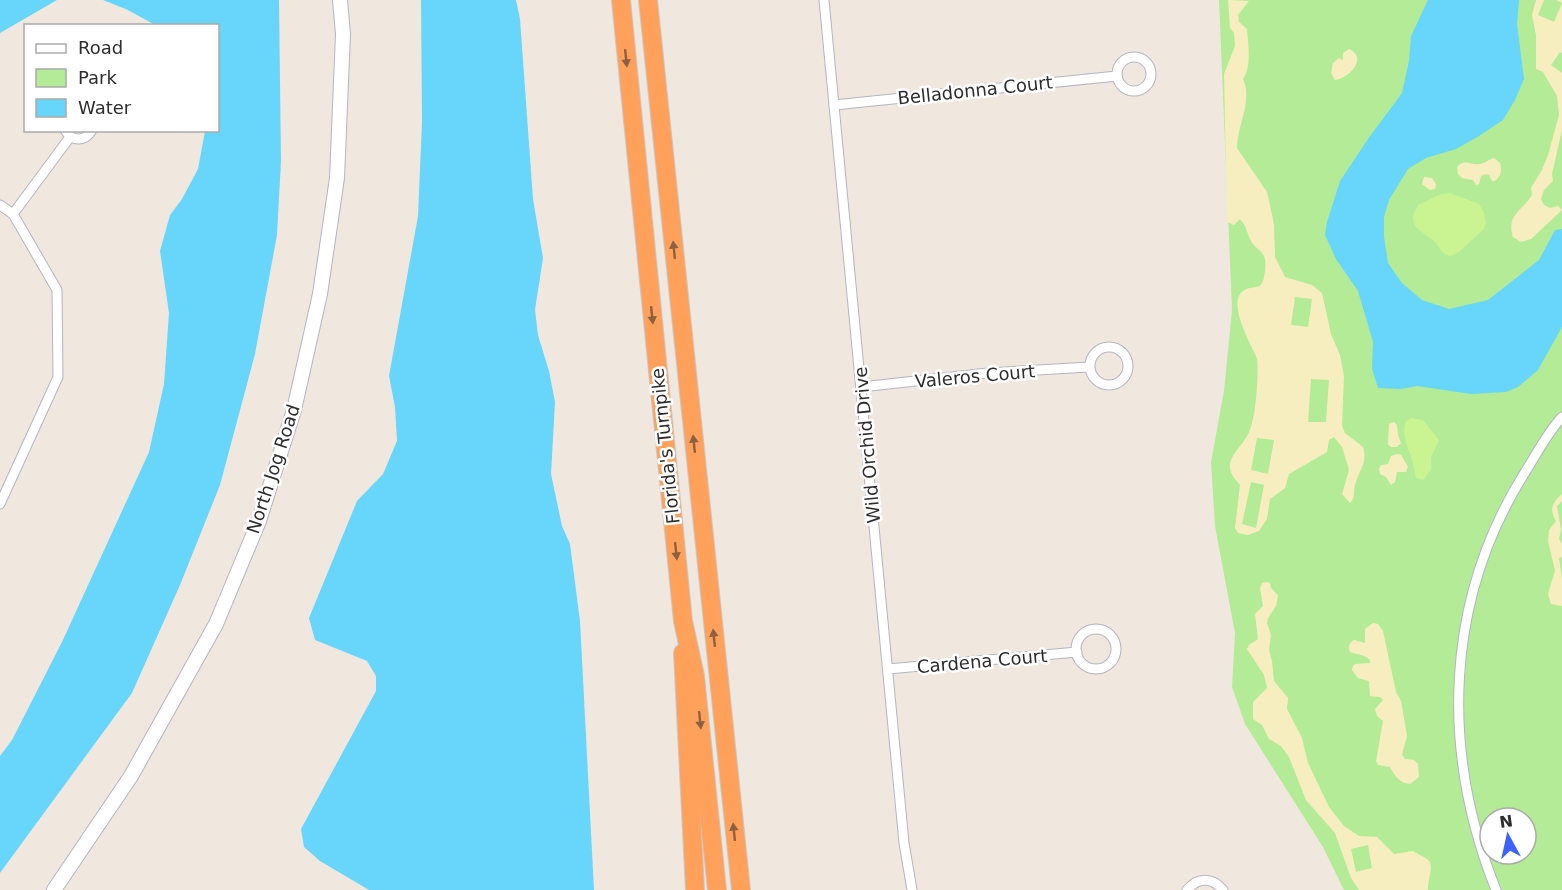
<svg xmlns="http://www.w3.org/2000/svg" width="1562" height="890" viewBox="0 0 1562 890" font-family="'DejaVu Sans',sans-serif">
<rect width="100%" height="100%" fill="#f0e8df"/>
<!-- green -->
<path fill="#b4eb96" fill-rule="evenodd" d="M1219 0H1562V890H1344L1323 847 1245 724 1232 687 1235 633 1215 526 1211 462 1224 391 1232 310ZM1490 818H1526V854H1490Z"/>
<!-- sand -->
<g fill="#f7eec0" fill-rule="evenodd">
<path d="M1228 0 1249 1 1238 15 1239 22 1247 29C1248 46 1252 65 1243 79 1253 101 1237 126 1237 148L1267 192 1274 224 1275 257 1285 277 1312 285 1322 293 1331 334 1340 355 1344 376 1342 426 1345 433 1363 447C1368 463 1359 470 1355 485 1353 492 1356 497 1350 503L1342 494 1349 470 1342 447 1334 437 1329 440 1327 452 1289 474 1285 488 1270 499 1267 519 1259 531 1248 535 1238 533 1235 528 1240 485C1235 479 1229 473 1230 464 1232 452 1245 443 1249 432 1256 418 1259 373 1257 358 1250 343 1227 303 1243 291 1249 286 1255 289 1261 285 1265 280 1267 262 1264 256 1261 250 1254 247 1251 241 1246 232 1248 228 1240 219L1234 225 1227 222 1224 74 1235 46 1234 33 1230 28ZM1295 297 1312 299 1308 327 1291 325ZM1311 379 1329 380 1326 422H1308ZM1257 438 1274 440 1268 474 1251 470ZM1251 482 1264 485 1256 528 1242 524Z"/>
<path d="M1536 0H1544L1538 15 1554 22 1562 3 1556 0H1562V53L1560 52 1551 65 1562 73V130L1552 174 1553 181 1544 190 1541 199 1544 205 1550 208 1558 206 1562 210 1531 239 1521 242 1513 237C1506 215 1522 211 1532 195L1531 188 1542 170 1548 155 1559 115 1557 96 1543 72 1536 69V35L1532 15Z"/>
<path d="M1349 49C1369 58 1348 79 1335 80L1331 73 1333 63 1339 58 1343 60V53Z"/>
<path d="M1494 158 1500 163C1502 171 1501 176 1495 181H1492L1489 175 1486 174 1481 176 1479 184 1476 185 1473 180 1462 178 1458 174 1457 167C1465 158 1470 166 1480 164 1486 163 1489 159 1494 158Z"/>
<path d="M1424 177 1432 178 1436 184 1435 189 1430 190 1422 184Z"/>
<path d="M1394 422 1397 425 1398 435 1401 443 1397 447H1391L1388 444 1389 424Z"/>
<path d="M1397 454 1401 455 1408 467 1406 472H1397L1395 482 1391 485 1386 477 1380 474 1379 469 1381 465 1388 464 1391 456Z"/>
<path d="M1562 494V501L1557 506 1561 529 1559 539 1562 544V557L1559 558 1562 578V606L1551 604 1548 594 1555 571 1548 541 1549 530 1556 521C1549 509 1552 503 1562 494Z"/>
<path d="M1266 582 1270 583 1271 588 1278 595 1276 606 1268 618 1267 623 1271 635 1269 650 1272 661 1274 681 1288 698 1287 709 1302 738 1308 763 1329 807 1344 826 1359 836 1377 837 1394 854 1413 851C1417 854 1426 857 1429 861 1434 867 1427 883 1428 890H1359L1351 878 1335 833 1306 800 1289 757 1281 746 1269 739 1262 725 1253 719V702L1267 688 1264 675 1247 649 1249 645 1258 639 1255 614 1263 606 1260 588 1262 583ZM1368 845 1372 868 1356 872 1351 849Z"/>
<path d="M1373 623 1378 624 1383 631 1396 692 1401 701 1407 736 1402 755 1405 759 1414 760 1418 764 1419 777 1410 784C1399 783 1395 776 1390 767L1378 765 1376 761 1383 721 1377 716 1375 709 1383 700 1380 697 1370 696 1369 681 1358 678 1352 670 1353 666 1355 664 1370 663V660C1364 654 1358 655 1350 652 1348 647 1349 643 1354 640L1365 643V629Z"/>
</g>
<!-- pitch -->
<g fill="#caf391">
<path d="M1450 193 1479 204 1484 212 1486 223 1484 229 1459 252 1450 256C1442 254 1441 249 1436 243 1423 230 1404 228 1418 205L1441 194Z"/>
<path d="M1411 418 1423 420 1439 440 1431 458V470L1423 480 1416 478C1414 473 1415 469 1413 464 1410 450 1400 435 1406 421Z"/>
</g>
<!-- water -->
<g fill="#68d5fb">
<path d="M0 0H57L0 33Z"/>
<path d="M103 0H279L281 161 277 235 255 354 220 485 180 585 132 693 0 873V756L12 740 62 642 149 452 164 384 169 313 160 251 170 215 182 199 198 169 205 131 218 130V26L155 25 128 10Z"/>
<path d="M421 0H516L520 19 533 199 543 258 535 310 538 335 549 371 555 402 551 474 562 526 570 544 580 621 594 890H369L320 861 304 847 301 829 376 691V676L367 661 315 640 309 618 357 501 383 474 397 441 395 407 389 376 418 216 422 122Z"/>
<path d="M1428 0H1519L1517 24 1524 79 1515 100 1503 120 1479 136 1456 149 1426 158 1408 169 1389 200 1384 217V237L1388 263 1402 283 1422 300 1449 309 1488 300 1539 260 1555 230 1562 229V327L1538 370 1518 387 1506 392 1471 394 1417 386 1401 389 1378 388 1372 369 1373 342 1358 291 1336 259 1325 235 1327 222 1340 181 1368 139 1402 93 1409 61 1411 36Z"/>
</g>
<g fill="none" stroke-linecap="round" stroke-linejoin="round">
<defs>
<g id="street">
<path d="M824 0 904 843 912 890"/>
<circle cx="1134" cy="74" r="17"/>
<path d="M834 105 1117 76"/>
<path d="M65 130C72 142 85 142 92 130"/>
<path d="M0 205 13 214 57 290 58 377 0 504"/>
<path d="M13 214 70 137"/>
<circle cx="1109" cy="366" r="19"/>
<path d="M861 387 988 373 1089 367"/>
<circle cx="1096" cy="649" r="20"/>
<path d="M888 669 1077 652"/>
<path d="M1187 890C1198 877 1212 877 1223 890"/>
<path d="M1496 890C1441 752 1444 602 1524 474 1536 455 1547 433 1562 417"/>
</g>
<path id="secondary" d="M54 890 131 776 216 624 259 521 294 410 320 294 337 178 343 34 340 0"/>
<g id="highway">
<path d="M621 0 683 621 695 676 717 890"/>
<path d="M648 0 741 890"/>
<path d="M683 653 695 890"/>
</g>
</defs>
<!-- street casing -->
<use href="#street" stroke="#b3b5c2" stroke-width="11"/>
<!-- secondary casing -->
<use href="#secondary" stroke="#b3b5c2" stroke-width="16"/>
<!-- highway casing -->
<use href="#highway" stroke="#c8c8c8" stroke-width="20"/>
<!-- street -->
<use href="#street" stroke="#fff" stroke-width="9"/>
<!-- secondary -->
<use href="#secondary" stroke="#fff" stroke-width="14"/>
<!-- highway -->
<use href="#highway" stroke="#ffa15b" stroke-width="18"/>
</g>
<!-- one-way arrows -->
<defs><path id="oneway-solid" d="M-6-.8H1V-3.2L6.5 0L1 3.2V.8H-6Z" transform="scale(1.5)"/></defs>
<g fill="#8c6142">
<use href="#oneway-solid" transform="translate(626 58) rotate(84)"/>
<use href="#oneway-solid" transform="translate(674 250) rotate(-96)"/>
<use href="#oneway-solid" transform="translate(652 315) rotate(84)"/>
<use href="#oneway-solid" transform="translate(694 444) rotate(-96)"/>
<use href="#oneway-solid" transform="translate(676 551) rotate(84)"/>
<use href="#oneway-solid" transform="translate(714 638) rotate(-96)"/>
<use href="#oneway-solid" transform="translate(700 720) rotate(84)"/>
<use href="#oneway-solid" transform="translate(734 832) rotate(-96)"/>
</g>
<g text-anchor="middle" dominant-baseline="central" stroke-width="5" stroke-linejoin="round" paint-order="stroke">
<!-- street labels -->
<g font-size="18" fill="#2d2d2d" stroke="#fff">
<text transform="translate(975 90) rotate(-6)">Belladonna Court</text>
<text transform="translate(975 376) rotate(-5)">Valeros Court</text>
<text transform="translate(867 445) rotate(-95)">Wild Orchid Drive</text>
<text transform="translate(665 446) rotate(-96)">Florida's Turnpike</text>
<text transform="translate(273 469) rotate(-72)">North Jog Road</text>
<text transform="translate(982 661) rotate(-5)">Cardena Court</text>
</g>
</g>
<!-- legend -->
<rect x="24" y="24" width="195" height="108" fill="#ffffff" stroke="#ababab" stroke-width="1.5"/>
<rect x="36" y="44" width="30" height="9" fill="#ffffff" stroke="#ababab" stroke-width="1.5"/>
<text x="78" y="54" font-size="18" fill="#2d2d2d">Road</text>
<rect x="36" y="69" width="30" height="18" fill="#b4eb96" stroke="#ababab" stroke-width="1.5"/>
<text x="78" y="84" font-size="18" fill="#2d2d2d">Park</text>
<rect x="36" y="99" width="30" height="18" fill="#68d5fb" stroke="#ababab" stroke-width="1.5"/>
<text x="78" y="114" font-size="18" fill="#2d2d2d">Water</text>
<!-- north arrow -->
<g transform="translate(1508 836) rotate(352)"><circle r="28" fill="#ffffff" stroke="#ababab" stroke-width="1.5"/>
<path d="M0-4.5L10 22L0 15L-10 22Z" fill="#3d61ff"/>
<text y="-9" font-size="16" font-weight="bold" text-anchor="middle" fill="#2d2d2d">N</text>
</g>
</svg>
